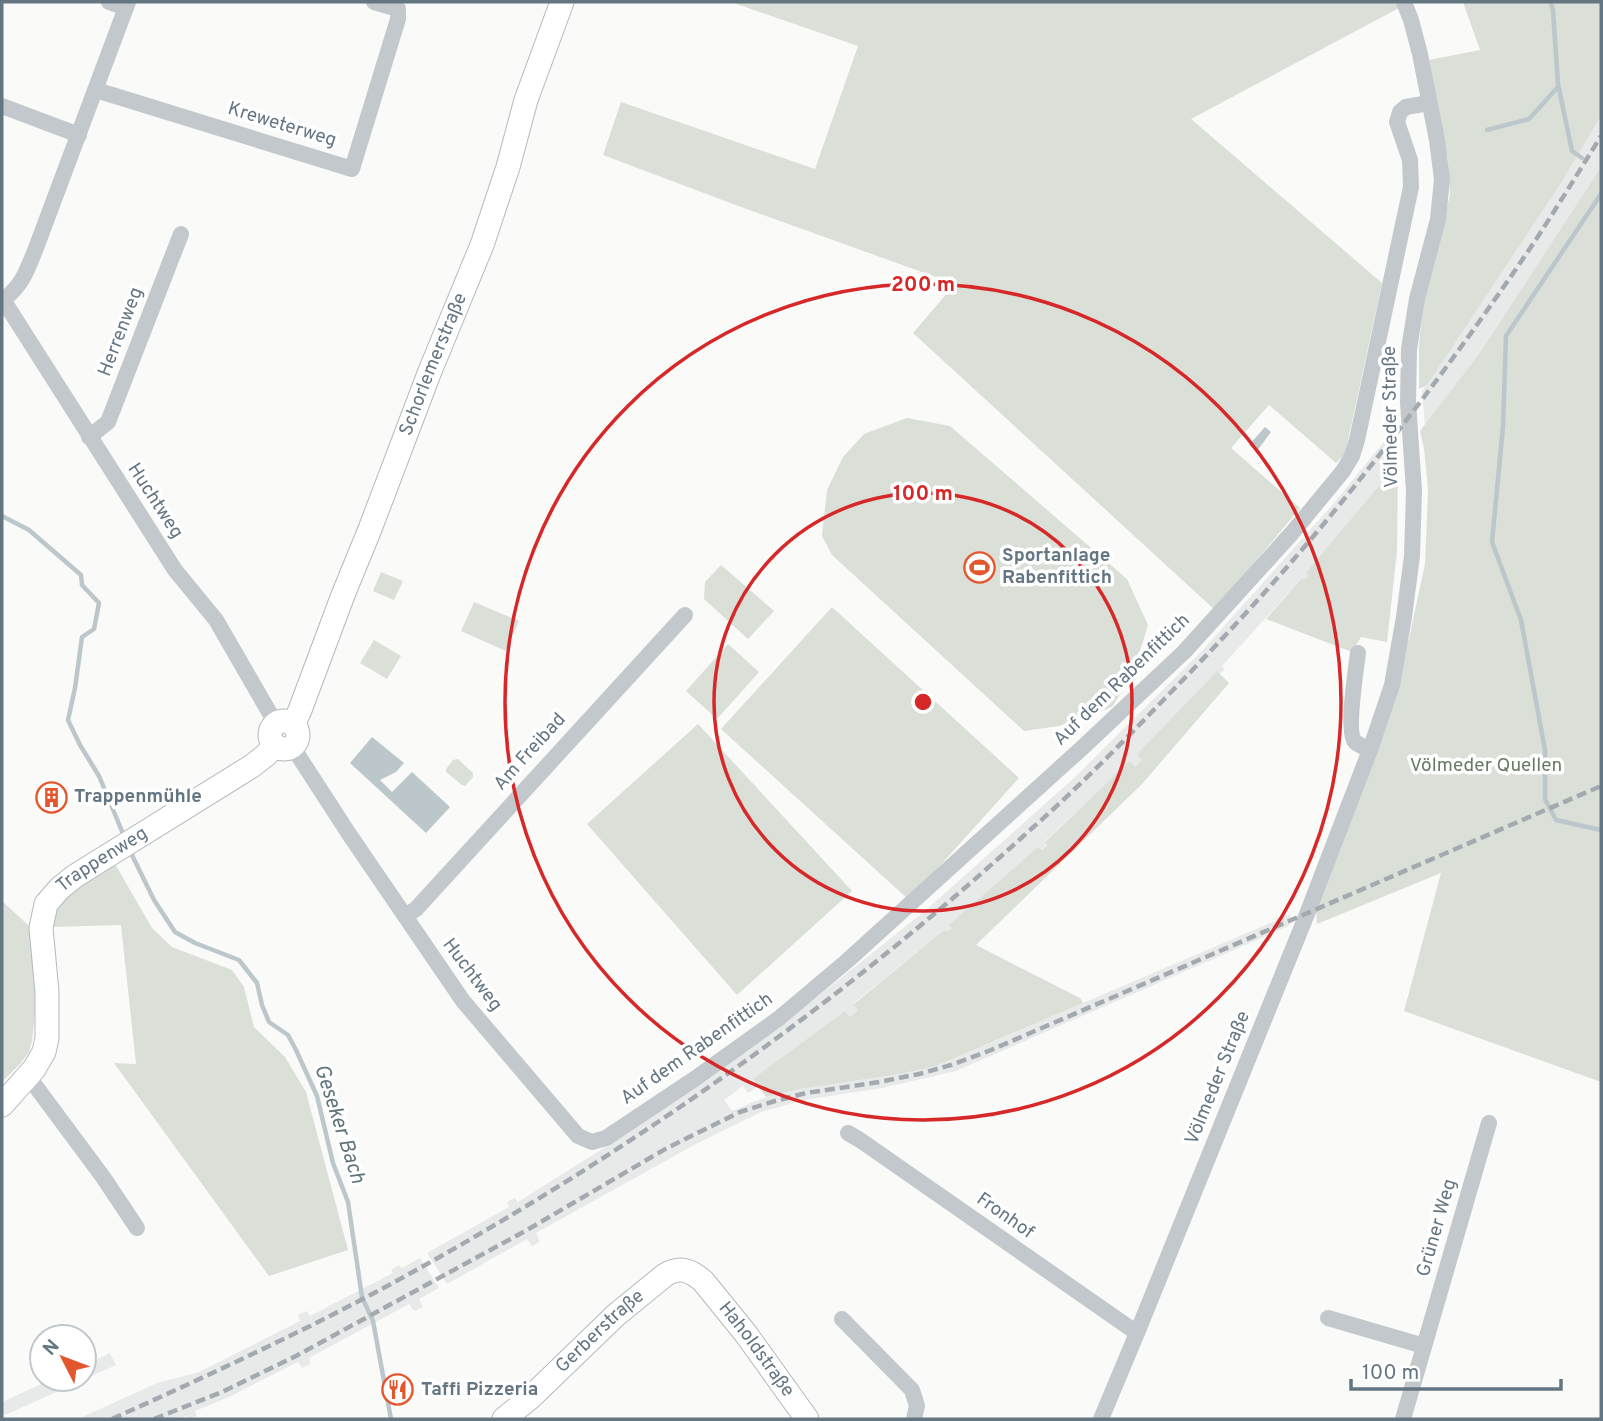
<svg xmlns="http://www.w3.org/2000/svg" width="1603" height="1421" viewBox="0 0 1603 1421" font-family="Overpass,sans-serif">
<rect width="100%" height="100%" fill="#fafaf8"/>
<!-- built -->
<g fill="#e8e9e9">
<path d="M1601 116V167L1479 354 1425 425 1422 391 1563 180Z"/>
<path d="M1387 438 1388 475 1307 573 1309 576 1304 581 1301 579 1222 666 1225 669 1220 674 1216 672 1137 754 1143 760 1135 767 1130 762 1045 841 1047 844 1041 850 1038 847 950 925 952 928 947 933 944 930 854 1003 859 1011 850 1017 845 1011 754 1079 758 1086 748 1093 743 1086 724 1100 732 1111 766 1097 800 1089 900 1074 936 1066 1291 914 1289 926 956 1071 882 1088 804 1100 761 1112 694 1145 536 1233 540 1242 532 1246 527 1239 447 1284 427 1253 509 1207 507 1202 515 1198 518 1202 618 1139 787 1021 926 910 1075 777 1201 652 1334 503Z"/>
<path d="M420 1258 439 1288 419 1299 423 1307 414 1311 409 1304 309 1358 311 1364 302 1368 298 1362 229 1397 195 1411 197 1416 189 1419 186 1416 178 1419H78L157 1383 199 1372 300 1321 298 1315 307 1311 310 1316 393 1273 391 1270 399 1265 402 1268Z"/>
<path d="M110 1353 116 1365 10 1413 3 1415 2 1402 52 1379H84V1365Z"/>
</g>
<!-- green -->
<g fill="#dadfd7">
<path d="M731 2H1395L1399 8 1191 119 1382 283 1345 454 1336 463 1269 405 1231 448 1300 508 1215 610 913 333 955 284 733 204 603 155 621 102 815 169 858 46Z"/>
<path d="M1463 2H1601V116L1563 180 1427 385 1419 389V343L1425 296 1450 195 1448 160 1429 60 1480 50Z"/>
<path d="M1601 167V1082L1404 1011 1441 873 1317 924 1316 911 1409 638 1425 564 1428 490 1424 448 1420 431 1479 354Z"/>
<path d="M907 418 950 426 1127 579 1148 625 1133 674 1112 707 1059 726 1024 731 832 555 822 536 827 490 843 457 864 434Z"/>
<path d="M1398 463 1397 551 1387 642 1361 637 1352 652 1266 619 1302 578 1304 580 1309 576 1306 573Z"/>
<path d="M721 565 774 611 748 639 704 599 705 582Z"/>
<path d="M381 572 403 581 394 600 373 591Z"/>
<path d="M474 602 519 621 506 651 461 631Z"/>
<path d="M832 607 1019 778 909 900 721 729Z"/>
<path d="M374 640 401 656 387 679 360 663Z"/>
<path d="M728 644 759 672 717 719 686 691Z"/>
<path d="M1217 671 1229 683 1142 784 976 945 1080 998 1083 1003 936 1066 900 1074 800 1089 766 1097 753 1079 845 1011 850 1017 858 1011 854 1004 944 930 947 932 952 928 949 925 1038 847 1042 850 1047 845 1045 842 1130 761 1135 767 1142 760 1137 754Z"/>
<path d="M698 724 852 891 737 995 587 824Z"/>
<path d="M458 759 473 773V777L465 786 462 785 446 772V769L453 760Z"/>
<path d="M115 864 152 928 172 947 232 970 244 987 254 1027 285 1057 306 1092 348 1250 269 1276 114 1063 136 1064 121 925 54 927C54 921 54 915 57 910 69 888 94 876 115 864Z"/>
<path d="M2 901 29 926 38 983 32 1041 29 1052 20 1064 2 1082Z"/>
</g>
<!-- water -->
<g fill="#bbc7cb">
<path d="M1265 427 1271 432 1257 451 1249 445Z"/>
<path d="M372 737 404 763 396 772 380 780 392 792 412 772 450 807 426 833 350 763Z"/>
</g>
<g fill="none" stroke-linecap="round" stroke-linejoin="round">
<!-- stream -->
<g stroke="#bbc7cb" stroke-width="4.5">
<path d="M1551 2 1553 11 1558 84 1572 151 1582 158"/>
<path d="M1487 130 1529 119 1558 87"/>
<path d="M1601 194 1506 336 1503 426 1492 542 1521 620 1545 750V799L1556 820 1601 830"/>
<path d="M2 516 29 530 81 575 82 585 99 603 94 629 82 637 75 688 68 720 80 745 99 776 124 836"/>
<path d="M130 851 154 900 175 932 195 943 239 960 257 983 262 1005 269 1022 288 1035 296 1050 317 1096 333 1163 348 1202 362 1297 373 1321 391 1419"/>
</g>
<defs>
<g id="secondary">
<circle cx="284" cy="735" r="14"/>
<path id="s1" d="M293 725 300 710 343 595 370 529 430 371 482 245 508 167 526 100 562 2"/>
<path id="s2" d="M2 1105 34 1069 44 1052 47 1038V992L41 928 46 904 60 888 75 876 252 766 266 755 275 745"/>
<path id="s3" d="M504 1419 531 1397 616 1315 665 1275C680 1266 690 1270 703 1281L746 1334 807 1419"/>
</g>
</defs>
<!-- secondary casing -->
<use href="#secondary" stroke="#b3babf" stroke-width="25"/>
<!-- street -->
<g stroke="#c3c8cc" stroke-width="16">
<path d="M109 2 126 8"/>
<path d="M96 90 352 169 398 19V9L374 2"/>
<path d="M2 106 79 135"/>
<path d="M2 298 175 570 216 620 276 724"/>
<path d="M3 300C23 285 27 270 36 248L128 2"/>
<path d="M89 437 108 422 181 234"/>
<path d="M1358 653C1356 669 1346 732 1355 742 1359 745 1366 748 1370 750"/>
<path d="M292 746 349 834 463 1001 578 1136 592 1142 606 1138 693 1080 778 1019 847 961 1082 748 1184 652 1292 533 1343 471 1352 456 1357 440 1411 187 1410 160 1397 122 1400 112 1406 107 1429 103"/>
<path d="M405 916 416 909 685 615"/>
<path d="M28 1076 103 1177 137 1228"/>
<path d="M848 1133 860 1140 1137 1333"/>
<path d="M1328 1318 1424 1346"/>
<path d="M842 1319 912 1390 917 1406 914 1419"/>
<path d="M1101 1419 1137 1333 1307 914 1370 750 1392 685 1404 617 1412 556 1414 491 1408 402 1409 349 1417 299 1438 219 1442 179 1437 140 1420 54 1411 20 1404 2"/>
<path d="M1403 1419 1489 1123"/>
</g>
<!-- secondary -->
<use href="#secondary" stroke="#fff" stroke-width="23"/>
<!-- rail -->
<g stroke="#a2aab0" stroke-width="4.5" stroke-dasharray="10 5" stroke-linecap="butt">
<path d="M112 1419C209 1375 307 1330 400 1279 626 1155 838 1005 1029 831 1079 787 1126 739 1172 691 1226 636 1278 579 1327 520 1402 429 1472 335 1537 238 1559 204 1580 170 1601 136"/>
<path d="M154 1419 222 1392 296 1356 527 1230 667 1148 740 1112 775 1101 806 1093 879 1082 919 1074 951 1065 991 1050 1601 786"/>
</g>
</g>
<!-- distance rings -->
<g fill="none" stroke="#d62828" stroke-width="3.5">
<circle cx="923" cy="702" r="209"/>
<circle cx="923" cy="702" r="418"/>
</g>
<!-- icons -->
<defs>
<symbol id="stadium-ring" viewBox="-11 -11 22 22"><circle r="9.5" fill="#fff" stroke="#e4572e" stroke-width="1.5"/><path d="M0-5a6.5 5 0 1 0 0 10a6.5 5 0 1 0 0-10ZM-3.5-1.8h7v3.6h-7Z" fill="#e4572e"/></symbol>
<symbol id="building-ring" viewBox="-11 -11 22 22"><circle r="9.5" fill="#fff" stroke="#e4572e" stroke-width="1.5"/><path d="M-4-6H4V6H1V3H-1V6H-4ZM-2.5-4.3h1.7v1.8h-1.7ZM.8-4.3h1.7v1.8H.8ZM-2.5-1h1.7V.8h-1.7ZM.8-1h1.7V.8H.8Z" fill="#e4572e"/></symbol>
<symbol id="restaurant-ring" viewBox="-11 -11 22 22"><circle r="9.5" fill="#fff" stroke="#e4572e" stroke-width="1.5"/><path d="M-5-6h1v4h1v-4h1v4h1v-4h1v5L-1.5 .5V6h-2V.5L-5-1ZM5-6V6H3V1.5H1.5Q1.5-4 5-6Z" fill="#e4572e"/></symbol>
</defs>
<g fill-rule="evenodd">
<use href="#stadium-ring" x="962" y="550" width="35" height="35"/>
<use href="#building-ring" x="34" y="780" width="35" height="35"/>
<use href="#restaurant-ring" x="380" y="1372" width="35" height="35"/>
</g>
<g text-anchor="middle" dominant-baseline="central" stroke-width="7" stroke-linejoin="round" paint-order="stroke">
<!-- street labels -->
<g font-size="19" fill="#657683" stroke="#fff">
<text transform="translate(282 125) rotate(17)">Kreweterweg</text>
<text transform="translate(121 332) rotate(-69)">Herrenweg</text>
<text stroke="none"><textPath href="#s1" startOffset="387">Schorlemerstraße</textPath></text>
<text transform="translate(1391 417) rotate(-91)">Völmeder Straße</text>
<text transform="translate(155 501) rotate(57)">Huchtweg</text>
<text transform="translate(1122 680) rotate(-44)">Auf dem Rabenfittich</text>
<text transform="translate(530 752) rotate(-48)">Am Freibad</text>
<text stroke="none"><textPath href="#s2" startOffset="289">Trappenweg</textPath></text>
<text transform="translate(472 975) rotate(53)">Huchtweg</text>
<text transform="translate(697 1049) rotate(-35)">Auf dem Rabenfittich</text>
<text transform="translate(1218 1078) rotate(-68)">Völmeder Straße</text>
<text transform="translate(1005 1216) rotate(35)">Fronhof</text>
<text transform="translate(1437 1228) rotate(-74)">Grüner Weg</text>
<text stroke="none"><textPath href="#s3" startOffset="130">Gerberstraße</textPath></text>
<text stroke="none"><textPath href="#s3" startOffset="345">Haholdstraße</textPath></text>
</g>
<!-- poi labels -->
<g font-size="19" font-weight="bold" fill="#657683" stroke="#fff" text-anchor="start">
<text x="1002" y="556">Sportanlage<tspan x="1002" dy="22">Rabenfittich</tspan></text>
<text x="74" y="797">Trappenmühle</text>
<text x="421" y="1390">Taffi Pizzeria</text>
</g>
<!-- park labels -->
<g font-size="19" fill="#687a64" stroke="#fff">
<text x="1486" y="766">Völmeder Quellen</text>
</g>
<!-- water labels -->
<g font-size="21" font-style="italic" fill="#60757c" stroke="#fff">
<text transform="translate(339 1124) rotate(72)">Geseker Bach</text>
</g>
</g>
<circle cx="923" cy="702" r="10" fill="#d62828" stroke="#fff" stroke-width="3.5"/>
<g font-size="21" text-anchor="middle" font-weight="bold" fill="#d62828" stroke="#fff" stroke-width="7" stroke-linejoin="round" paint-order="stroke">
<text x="923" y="291">200 m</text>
<text x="923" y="500">100 m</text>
</g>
<!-- border -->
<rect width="1603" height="1421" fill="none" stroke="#657683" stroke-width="7"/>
<!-- north arrow -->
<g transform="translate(63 1358) rotate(312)"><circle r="33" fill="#ffffff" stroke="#c1c8cd" stroke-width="2"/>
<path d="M0-5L12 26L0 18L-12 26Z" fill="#e4572e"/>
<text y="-10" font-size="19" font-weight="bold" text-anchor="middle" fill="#657683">N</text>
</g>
<!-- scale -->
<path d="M1351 1379v10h210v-10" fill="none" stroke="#657683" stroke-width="3.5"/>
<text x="1362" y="1379" font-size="21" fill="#657683" stroke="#ffffff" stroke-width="5" paint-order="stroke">100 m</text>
</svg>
